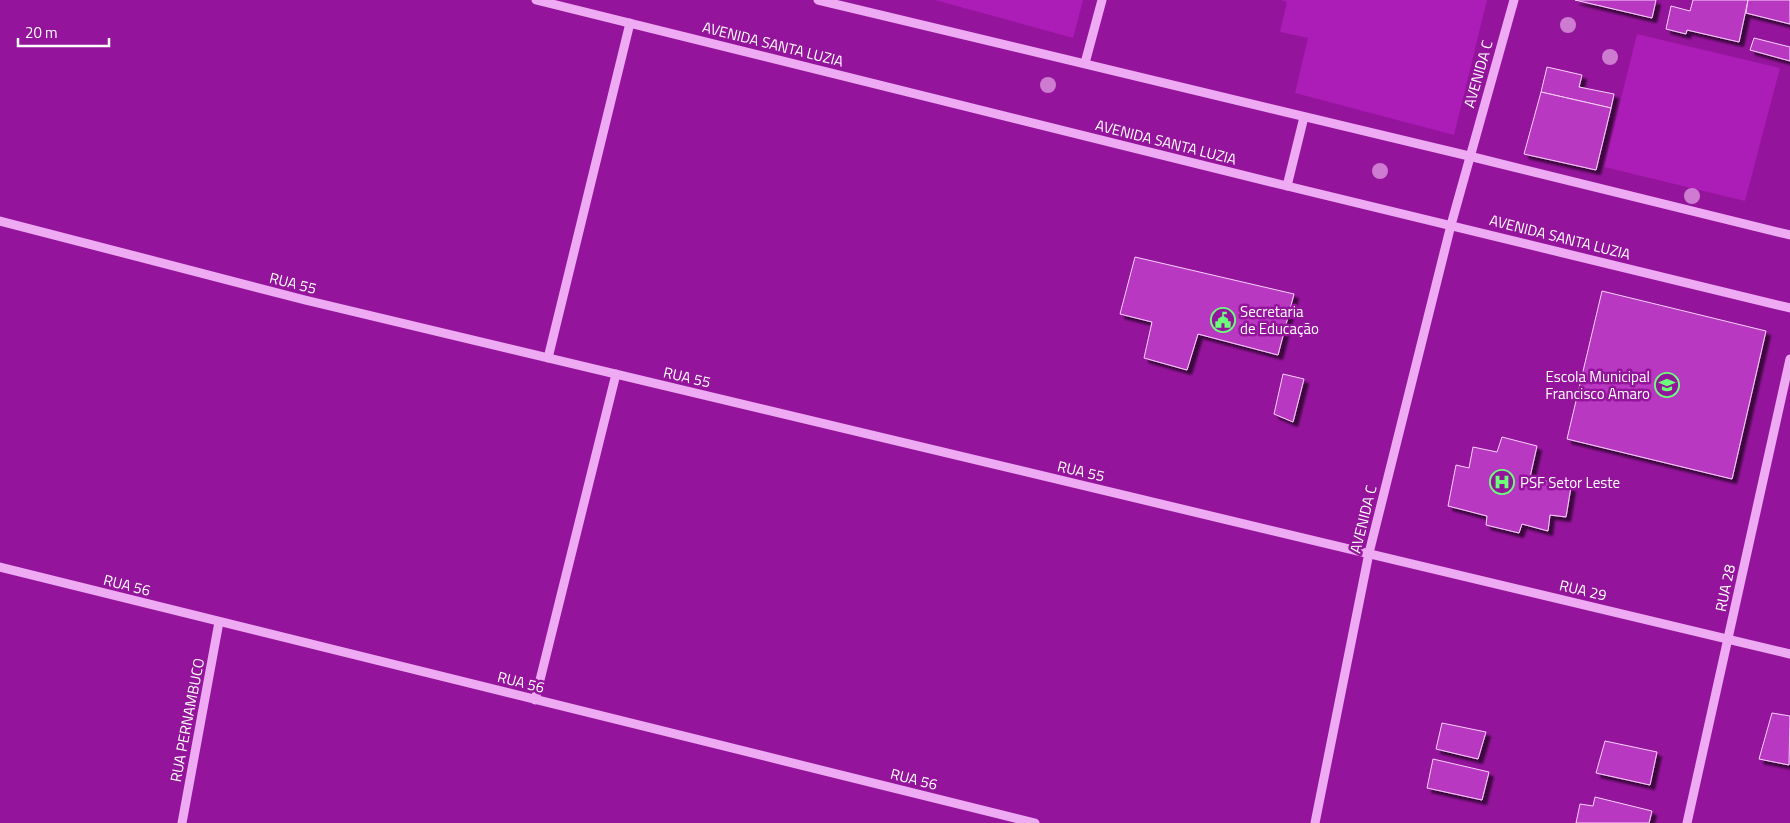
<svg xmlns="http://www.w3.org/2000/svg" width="1790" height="823" viewBox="0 0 1790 823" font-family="'Titillium Web',sans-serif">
<defs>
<filter id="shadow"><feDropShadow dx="4.5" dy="4.5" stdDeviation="1" flood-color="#0009"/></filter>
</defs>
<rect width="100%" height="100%" fill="#95149c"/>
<!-- green -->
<g fill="#ac1cb6">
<path d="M935 0H1083L1073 38Z"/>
<path d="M1281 0H1487L1454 135 1295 93 1308 38 1280 32 1287 2Z"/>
<path d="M1637 34 1780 68 1745 201 1604 167Z"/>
</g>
<!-- building -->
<g fill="#b939c1" stroke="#fad2fd" filter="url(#shadow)">
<path d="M1575 0H1656L1652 18Z"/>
<path d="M1693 0H1748L1739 42 1687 30 1686 34 1666 29 1671 6 1690 11Z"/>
<path d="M1748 0H1790V24L1746 13Z"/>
<path d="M1754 38 1790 47V61L1750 50Z"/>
<path d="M1547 67 1582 75 1579 87 1614 94 1611 108 1541 92Z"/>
<path d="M1541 92 1611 108 1596 170 1524 154Z"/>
<path d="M1135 257 1294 294 1278 355 1198 334 1187 370 1144 358 1152 322 1120 314Z"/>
<path d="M1602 291 1766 331 1732 479 1567 439Z"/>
<path d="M1283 374 1304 379 1293 422 1274 414Z"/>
<path d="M1502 437 1537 446 1530 477 1571 487 1566 517 1550 515 1548 531 1522 524 1519 533 1486 525 1487 516 1448 506 1456 465 1469 468 1473 447 1497 452Z"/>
<path d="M1772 713 1790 716 1789 765 1759 759Z"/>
<path d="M1442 723 1486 732 1478 759 1436 749Z"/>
<path d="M1605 741 1657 752 1650 785 1596 773Z"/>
<path d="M1433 759 1489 772 1482 800 1427 788Z"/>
<path d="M1595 797 1652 811 1649 823H1576L1580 804 1593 806Z"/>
</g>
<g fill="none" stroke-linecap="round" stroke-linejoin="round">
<!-- minor -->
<g stroke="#eeaaf3" stroke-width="9">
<path d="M536 0 1287 186 1790 308"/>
<path d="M818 0 1469 156 1790 235"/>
<path d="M1085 63 1102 0"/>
<path d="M1287 186 1304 117"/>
<path d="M0 221 305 300 1790 654"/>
<path d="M548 358 630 23"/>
<path d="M0 567 1035 823"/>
<path d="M535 700 616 374"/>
<path d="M182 823 219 622"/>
<path d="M1315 823 1369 553 1451 225 1514 0"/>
<path d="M1687 823 1790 359"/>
</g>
</g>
<!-- trees -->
<g fill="#cd7cd1">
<circle cx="1568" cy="25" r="8"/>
<circle cx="1610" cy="57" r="8"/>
<circle cx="1048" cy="85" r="8"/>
<circle cx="1380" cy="171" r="8"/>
<circle cx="1692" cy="196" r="8"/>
</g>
<!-- icons -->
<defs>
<symbol id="civic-ring" viewBox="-11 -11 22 22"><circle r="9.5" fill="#95149c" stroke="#6cff7a" stroke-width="1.5"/><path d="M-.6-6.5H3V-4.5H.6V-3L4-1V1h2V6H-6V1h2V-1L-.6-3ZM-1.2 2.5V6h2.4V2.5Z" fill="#6cff7a"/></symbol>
<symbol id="school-ring" viewBox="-11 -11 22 22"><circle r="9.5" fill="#95149c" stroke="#6cff7a" stroke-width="1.5"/><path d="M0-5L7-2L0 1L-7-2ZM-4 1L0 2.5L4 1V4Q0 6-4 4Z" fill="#6cff7a"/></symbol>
<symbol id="hospital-ring" viewBox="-11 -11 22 22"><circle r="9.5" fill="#95149c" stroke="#6cff7a" stroke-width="1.5"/><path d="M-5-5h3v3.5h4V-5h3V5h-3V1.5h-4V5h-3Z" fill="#6cff7a"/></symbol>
</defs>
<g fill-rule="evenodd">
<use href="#civic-ring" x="1209" y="306" width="28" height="28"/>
<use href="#school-ring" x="1653" y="371" width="28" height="28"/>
<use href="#hospital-ring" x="1488" y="468" width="28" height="28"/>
</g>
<g text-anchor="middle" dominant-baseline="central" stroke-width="5" stroke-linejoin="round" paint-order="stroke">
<!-- street labels -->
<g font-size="15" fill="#fff" stroke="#95149c">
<text transform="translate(773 44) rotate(14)">AVENIDA SANTA LUZIA</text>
<text transform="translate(1478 74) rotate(-74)">AVENIDA C</text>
<text transform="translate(1166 142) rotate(14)">AVENIDA SANTA LUZIA</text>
<text transform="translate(1560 237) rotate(14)">AVENIDA SANTA LUZIA</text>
<text transform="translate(293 283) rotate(14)">RUA 55</text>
<text transform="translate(687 377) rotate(13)">RUA 55</text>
<text transform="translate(1081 471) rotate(13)">RUA 55</text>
<text transform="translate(1363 519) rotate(-76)">AVENIDA C</text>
<text transform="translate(127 585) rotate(14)">RUA 56</text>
<text transform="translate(1725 588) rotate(-78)">RUA 28</text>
<text transform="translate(1583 590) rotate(13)">RUA 29</text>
<text transform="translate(521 682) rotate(14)">RUA 56</text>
<text transform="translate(187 720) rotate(-79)">RUA PERNAMBUCO</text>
<text transform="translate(914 779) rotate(14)">RUA 56</text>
</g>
<!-- poi labels -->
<g font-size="15" fill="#fff" stroke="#95149c" text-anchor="start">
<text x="1240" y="311">Secretaria<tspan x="1240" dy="17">de Educação</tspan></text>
<text x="1650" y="376" text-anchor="end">Escola Municipal<tspan x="1650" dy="17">Francisco Amaro</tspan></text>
<text x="1520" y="482">PSF Setor Leste</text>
</g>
</g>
<!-- scale -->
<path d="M18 38v8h91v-8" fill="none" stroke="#ffffff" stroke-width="2.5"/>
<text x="25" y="38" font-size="15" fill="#ffffff" stroke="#95149c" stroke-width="4" paint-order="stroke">20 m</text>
</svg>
